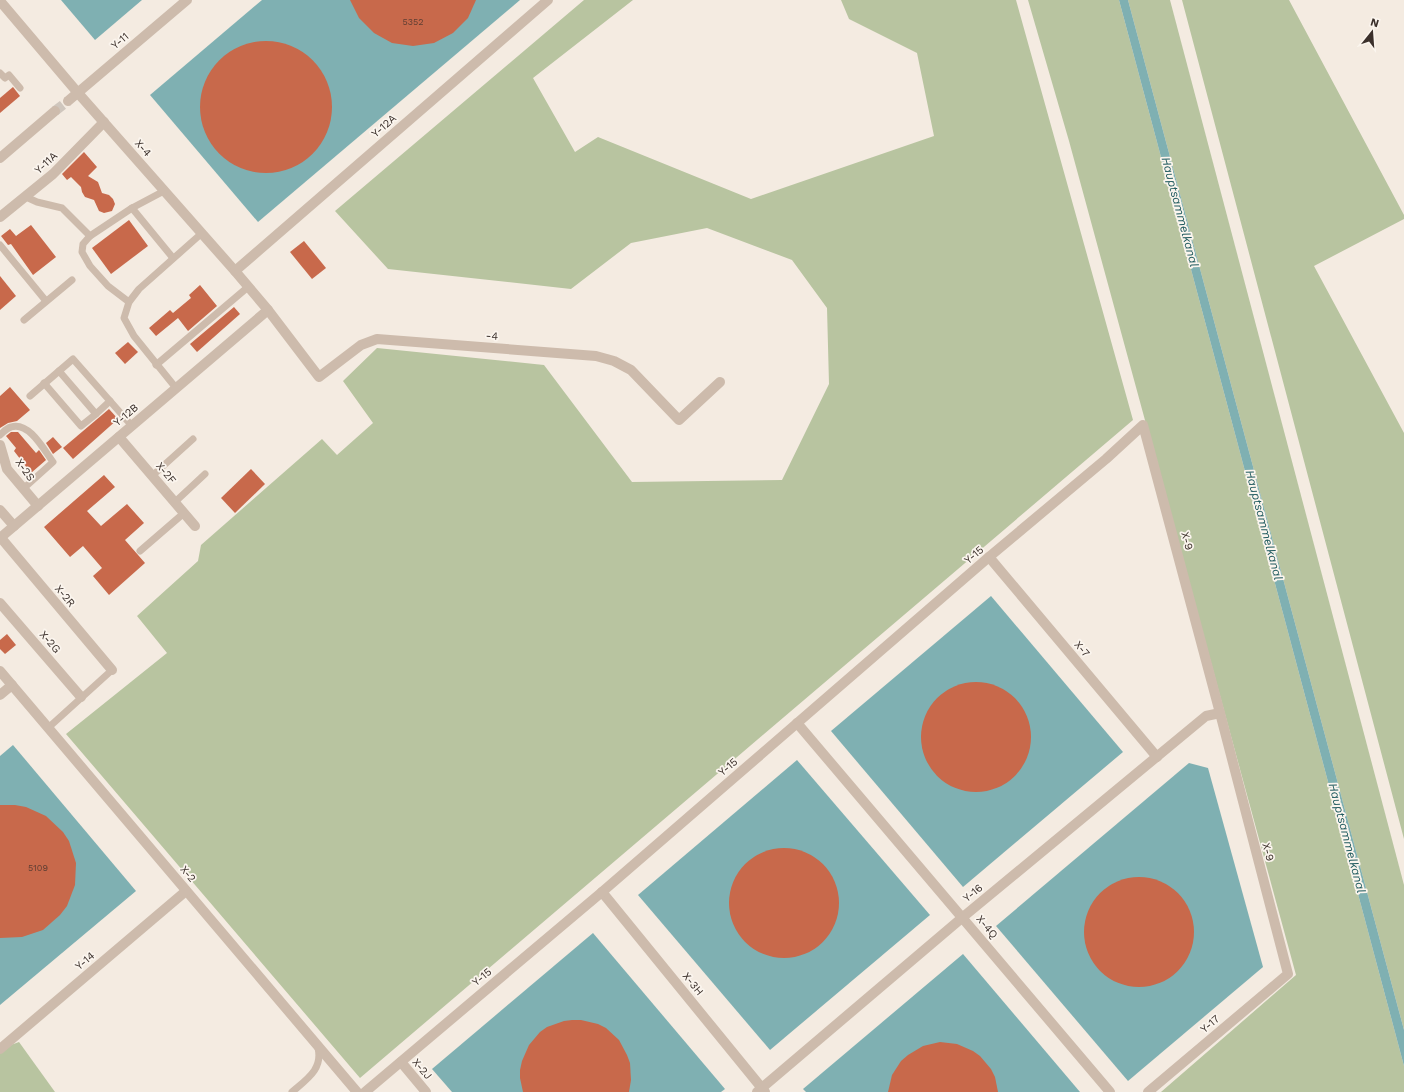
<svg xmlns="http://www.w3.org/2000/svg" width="1404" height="1092" viewBox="0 0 1404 1092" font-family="'Work Sans',sans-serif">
<rect width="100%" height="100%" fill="#f4ebe1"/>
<!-- green -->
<g fill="#b8c4a0">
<path d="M584 0H633L533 78 575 152 598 137 751 199 934 136 917 53 849 19 841 0H1016L1133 420 360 1078 66 734 167 653 137 616 198 561 201 545 322 439 337 455 373 423 343 381 377 348 544 365 632 482 782 480 829 384 827 308 792 260 707 228 631 243 571 289 388 269 335 211Z"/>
<path d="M1028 0H1119L1404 1066V1092H1161L1296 975 1069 141Z"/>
<path d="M1128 0H1170L1404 885V1030Z"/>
<path d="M1182 0H1289L1404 215V219L1314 266 1404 433V839Z"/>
<path d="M19 1042 55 1092H0V1049Z"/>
</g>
<!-- water -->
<g fill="#7fb0b2">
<path d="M61 0H142L95 40Z"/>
<path d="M262 0H520L258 222 150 95Z"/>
<path d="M1119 0H1128L1404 1030V1066Z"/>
<path d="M991 596 1123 752 963 887 831 731Z"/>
<path d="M13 745 136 891 0 1005V756Z"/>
<path d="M797 760 930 915 770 1050 638 895Z"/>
<path d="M1189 763 1208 768 1263 967 1128 1081 996 926Z"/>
<path d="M593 933 725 1089 721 1092H452L432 1069Z"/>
<path d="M963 954 1080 1092H806L803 1089Z"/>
</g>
<!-- building -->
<g fill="#c8694b">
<path d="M350 0H476L468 18 453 33 434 43 413 46 392 43 374 33 359 18Z"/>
<circle cx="266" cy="107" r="66"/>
<path d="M13 87 20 96 0 113V98Z"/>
<path d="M84 152 97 167 88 176 98 182 102 193 109 195 113 199 115 204 112 211 104 213 99 211 94 200 85 197 82 192 81 187 71 177 67 180 62 174Z"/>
<path d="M129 220 148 246 111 274 92 248Z"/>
<path d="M31 225 56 257 33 275 11 244 8 245 1 236 10 229 16 236Z"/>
<path d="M304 241 326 268 312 279 290 252Z"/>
<path d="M0 276 16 296 0 310Z"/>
<path d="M200 285 217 306 188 331 178 318 156 336 149 328 170 310 173 313 191 298 189 295Z"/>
<path d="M234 307 240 314 197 352 190 344Z"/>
<path d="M128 342 138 352 125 364 115 353Z"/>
<path d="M10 387 30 410 17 421 8 423 0 428V396Z"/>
<path d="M109 409 118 419 73 459 63 448Z"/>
<path d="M11 432H18L36 453 39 450 46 460 31 473 14 451 16 448 6 436Z"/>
<path d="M53 437 62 447 53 454 46 443Z"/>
<path d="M251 469 265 484 235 513 221 498Z"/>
<path d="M104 475 115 487 87 511 101 526 127 504 144 523 125 540 145 563 109 595 93 576 102 568 83 546 70 557 44 527Z"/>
<path d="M7 634 16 645 5 654 0 649V640Z"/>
<circle cx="976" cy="737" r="55"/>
<path d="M0 805H15L26 807 46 816 63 832 69 841 76 863 75 885 67 906 60 915 43 930 22 937 0 938Z"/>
<circle cx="784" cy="903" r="55"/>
<circle cx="1139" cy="932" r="55"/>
<path d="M572 1020H581L598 1024 606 1028 619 1040 627 1055 630 1063 631 1080 629 1092H523L520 1078V1070L522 1061 529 1045 540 1032 547 1027 564 1021Z"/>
<path d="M940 1042 957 1044 973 1051 980 1056 991 1069 995 1077 998 1092H888L892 1075 901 1061 908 1055 923 1046Z"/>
</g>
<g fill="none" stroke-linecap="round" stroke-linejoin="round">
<!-- minor-tunnel -->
<path stroke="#cfc6bd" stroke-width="10" stroke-dasharray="10 5" stroke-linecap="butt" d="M55 111 68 101"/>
<!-- service -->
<g stroke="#cdbbac" stroke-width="7">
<path d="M0 73 5 78 9 75 20 88"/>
<path d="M26 197 37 202 62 208 90 236"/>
<path d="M132 208 173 258"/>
<path d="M0 245 46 301"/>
<path d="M129 302 108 286 90 266 82 252 83 244 90 236 132 208 164 191"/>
<path d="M24 320 72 280"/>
<path d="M156 365 248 287"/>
<path d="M44 383 81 426 96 414 59 371"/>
<path d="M176 388 134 336 124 318 129 302 139 289 202 233"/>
<path d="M30 396 73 359 132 426"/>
<path d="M96 414 110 401"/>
<path d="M0 435C3 432 7 428 11 427 29 421 44 450 53 462L23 489"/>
<path d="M152 476 193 439"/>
<path d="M175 502 205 474"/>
<path d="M140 551 184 513"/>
<path d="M48 728 112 670"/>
<path d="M292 1092C307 1079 323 1069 318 1048"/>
</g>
<!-- minor -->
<g stroke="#cdbbac" stroke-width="10">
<path d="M0 1 78 93 235 271 268 310 319 377 361 345 377 339 596 356 614 361 631 370 679 420 720 382"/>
<path d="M68 101 187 0"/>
<path d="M0 158 55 111"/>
<path d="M0 217 53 174 104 122"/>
<path d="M235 271 548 0"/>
<path d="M119 437 195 526"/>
<path d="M0 445 7 469 38 506"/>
<path d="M0 510 14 526"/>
<path d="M0 538 268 310"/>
<path d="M1 538 112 670"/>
<path d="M989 557 1157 757"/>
<path d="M0 603 81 697"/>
<path d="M0 671 357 1092"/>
<path d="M0 695 12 685"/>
<path d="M797 723 1110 1092"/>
<path d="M602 892 765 1092"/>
<path d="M0 1049 186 891"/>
<path d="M401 1062 426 1092"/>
<path d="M365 1092 602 892 989 557 1106 459 1143 425 1220 713"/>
<path d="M757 1092 963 917 1206 716 1220 713 1288 974 1148 1092"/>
</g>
</g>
<g text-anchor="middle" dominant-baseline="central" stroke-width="3.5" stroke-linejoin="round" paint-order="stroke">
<!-- number labels -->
<g font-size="9" fill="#5e3e33">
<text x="413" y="22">5352</text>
<text x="38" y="868">5109</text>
</g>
<!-- street labels -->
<g font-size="11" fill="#3b302b" stroke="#fbf5ee">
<text transform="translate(120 41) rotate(-40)">Y-11</text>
<text transform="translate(384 126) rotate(-41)">Y-12A</text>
<text transform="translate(143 148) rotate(49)">X-4</text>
<text transform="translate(46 163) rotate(-43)">Y-11A</text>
<text transform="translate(492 336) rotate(4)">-4</text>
<text transform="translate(126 415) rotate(-40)">Y-12B</text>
<text transform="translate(25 470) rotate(55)">X-2S</text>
<text transform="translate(166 473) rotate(50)">X-2F</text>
<text transform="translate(1187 541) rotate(75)">X-9</text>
<text transform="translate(974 555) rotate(-41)">Y-15</text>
<text transform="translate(65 596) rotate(50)">X-2R</text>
<text transform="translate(50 642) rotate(49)">X-2G</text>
<text transform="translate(1082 649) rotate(50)">X-7</text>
<text transform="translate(728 767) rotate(-41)">Y-15</text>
<text transform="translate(1268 852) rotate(75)">X-9</text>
<text transform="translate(188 874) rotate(50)">X-2</text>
<text transform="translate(973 893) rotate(-39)">Y-16</text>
<text transform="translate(987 927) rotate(50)">X-4Q</text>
<text transform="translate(85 961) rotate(-40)">Y-14</text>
<text transform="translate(482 977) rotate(-40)">Y-15</text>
<text transform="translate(693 984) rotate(51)">X-3H</text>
<text transform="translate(1210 1024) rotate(-40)">Y-17</text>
<text transform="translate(422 1069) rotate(50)">X-2J</text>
</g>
<!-- water labels -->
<g font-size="12" font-style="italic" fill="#1f5a5e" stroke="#fbf5ee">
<text transform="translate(1180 212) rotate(75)">Hauptsammelkanal</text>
<text transform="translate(1264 525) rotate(75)">Hauptsammelkanal</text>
<text transform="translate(1347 838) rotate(75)">Hauptsammelkanal</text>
</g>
</g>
<!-- north arrow -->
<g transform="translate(1372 32) rotate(17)" stroke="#fbf5ee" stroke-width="3" paint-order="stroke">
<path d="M0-3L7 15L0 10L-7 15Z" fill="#3b302b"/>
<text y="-6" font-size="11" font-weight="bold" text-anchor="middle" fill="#3b302b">N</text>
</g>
</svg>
